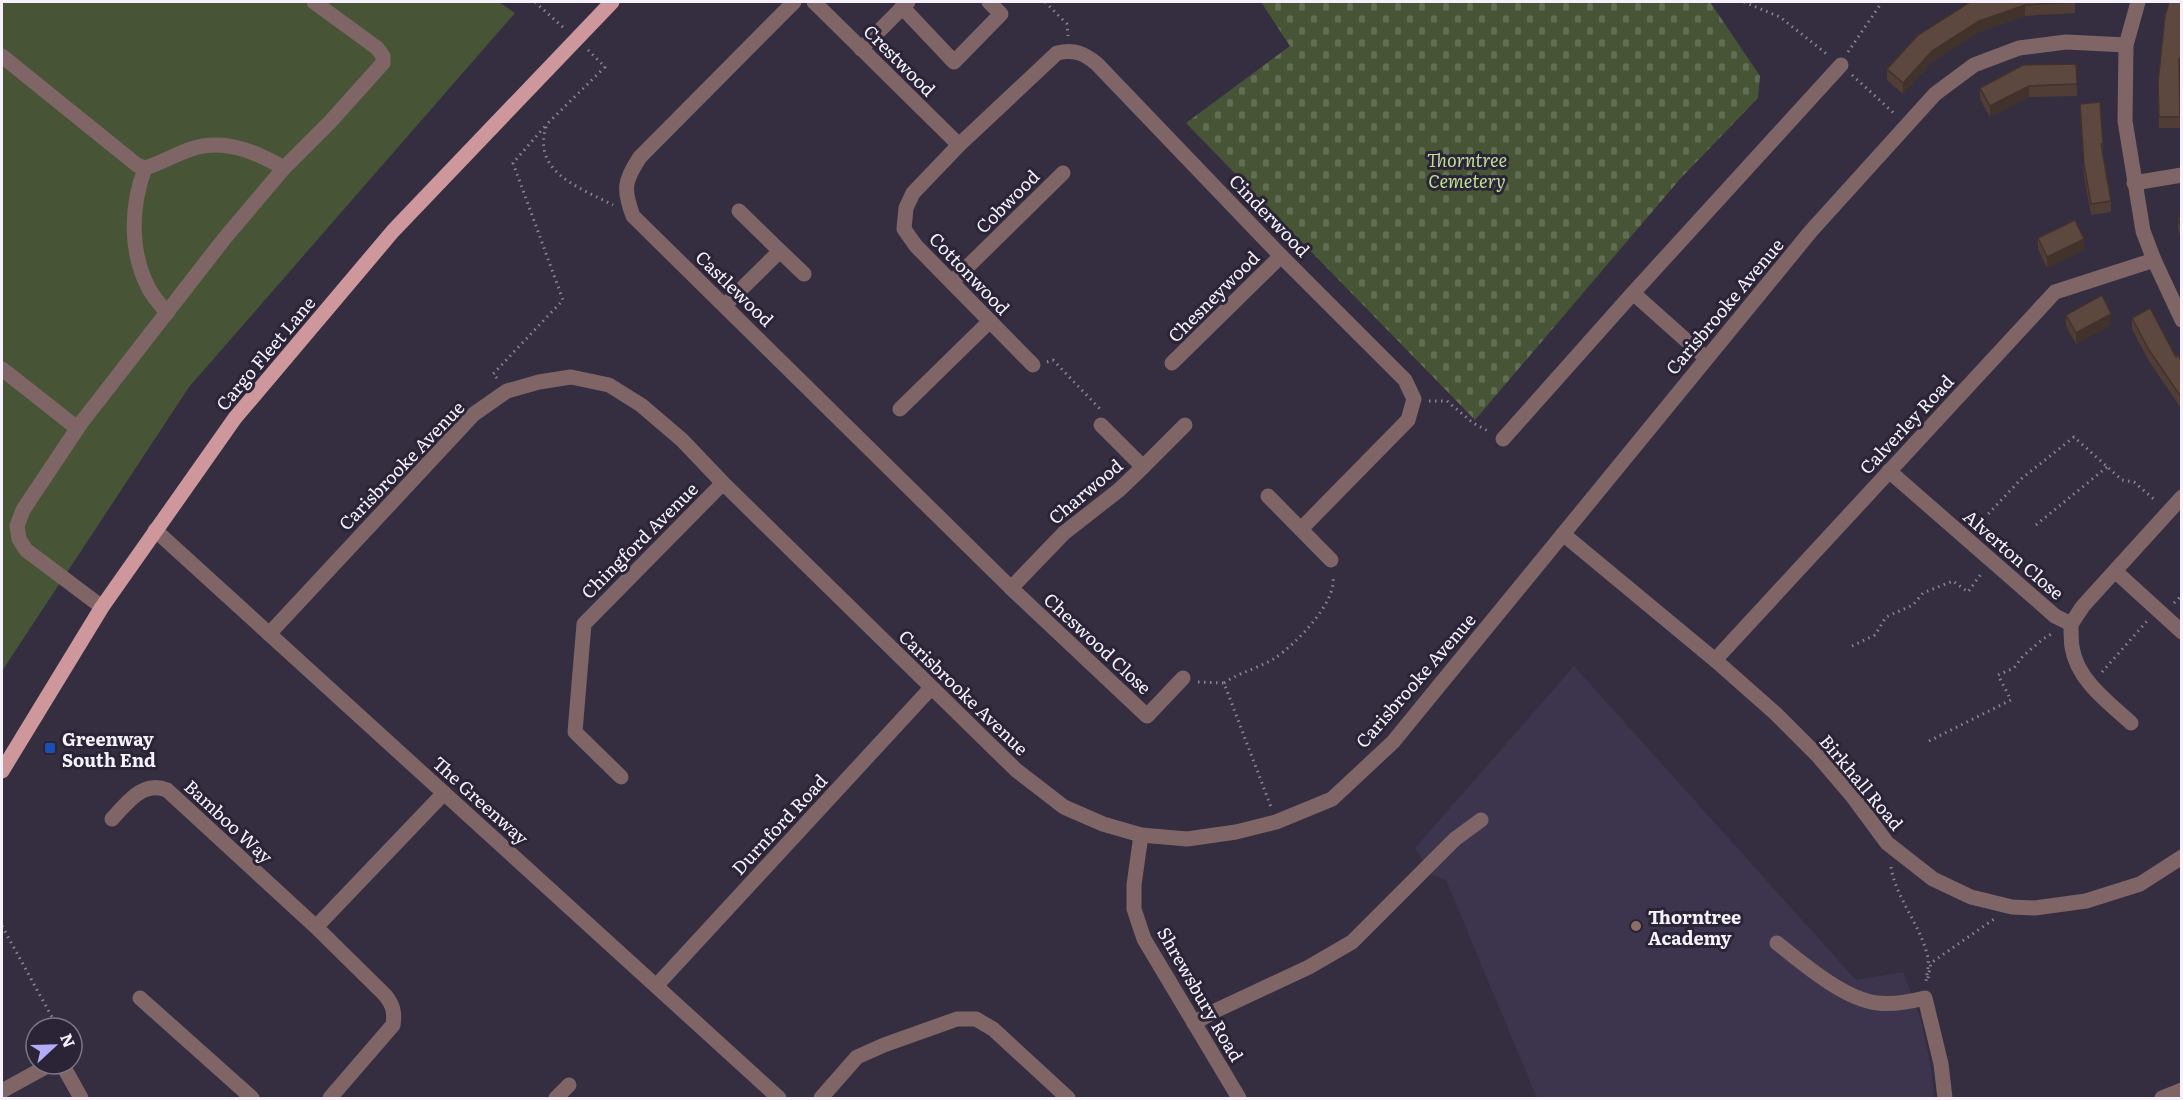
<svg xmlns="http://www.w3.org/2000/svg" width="2183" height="1100" viewBox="0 0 2183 1100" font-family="Literata,serif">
<defs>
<pattern id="cemetery-stones" width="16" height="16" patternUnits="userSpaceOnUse" patternTransform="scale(1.5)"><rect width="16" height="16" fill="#475536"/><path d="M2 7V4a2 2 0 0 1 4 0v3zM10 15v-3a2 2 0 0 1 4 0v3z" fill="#626e54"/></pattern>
</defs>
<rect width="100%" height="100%" fill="#342e40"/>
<!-- built -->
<path fill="#3d354d" d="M1574 666 1856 980 1903 972 1921 1020 1931 1067 1934 1098H1537L1446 880 1432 875 1415 848Z"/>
<!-- cemetery -->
<path fill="url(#cemetery-stones)" d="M1261 2H1710L1760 76 1758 98 1680 179 1475 420 1186 123 1290 46Z"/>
<!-- garden -->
<path fill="#475536" d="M2 2H499L515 13 189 387 2 671Z"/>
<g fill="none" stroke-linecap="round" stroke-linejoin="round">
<!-- path -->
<g stroke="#898594" stroke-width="3" stroke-dasharray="1.5 4.5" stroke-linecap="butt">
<path d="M535 2 565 29"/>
<path d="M1045 2 1067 24 1068 36"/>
<path d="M1744 2 1780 17 1828 55"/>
<path d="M588 50 605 67 547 124C530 172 579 187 613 205"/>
<path d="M1848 52 1882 2"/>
<path d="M1852 75 1896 115"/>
<path d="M1047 362 1053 360 1100 409"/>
<path d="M497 378 493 374 563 300 513 163 547 124"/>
<path d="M1429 401H1447L1473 423 1490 432"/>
<path d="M2036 525 2107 467"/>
<path d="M1976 527 2021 479 2074 437 2122 480 2134 482 2156 501"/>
<path d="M2174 603 2182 595"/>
<path d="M1852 646 1875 635 1886 617 1913 605 1923 593 1953 581 1968 592 1981 574"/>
<path d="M2102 672 2147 621"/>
<path d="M1198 682 1224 683 1271 807"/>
<path d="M1224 683C1240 672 1259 668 1275 658 1295 645 1337 602 1333 577"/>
<path d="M1929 741 2011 700 1998 675 2014 668 2023 656 2043 639 2053 633"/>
<path d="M1891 867C1896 899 1921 925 1928 958 1929 965 1927 974 1926 981"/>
<path d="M2 926 58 1028"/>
<path d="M1928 978 1931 963 1994 919"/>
</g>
<!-- minor -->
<g stroke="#806567" stroke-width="15">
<path d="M794 2 640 157C624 181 623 189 633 216L1011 588 1147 716 1183 678"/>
<path d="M814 2 959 145"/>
<path d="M2138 2 2126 45 2125 121 2143 231 2154 260 2182 320"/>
<path d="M902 7 954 62 1001 14 989 2"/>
<path d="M861 49 908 2"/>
<path d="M2 56 137 165 145 168C165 162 183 149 203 146 232 141 259 154 284 168"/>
<path d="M145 168C131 206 129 249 148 287 152 296 161 305 167 313"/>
<path d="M2134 183 2182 175"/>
<path d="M780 251 804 274"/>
<path d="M952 282 1063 173"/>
<path d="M725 305 780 251 739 211"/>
<path d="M1706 358 1633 293 1841 65"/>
<path d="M1172 363 1281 256"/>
<path d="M1033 365 916 246 904 229 906 208 913 193 959 145 1057 53C1074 49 1084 53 1097 64L1281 256 1405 380 1414 399 1408 420 1301 529"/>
<path d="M2 369 77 428"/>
<path d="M900 409 990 321"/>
<path d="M1503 439 1633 293"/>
<path d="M1143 467 1185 425"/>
<path d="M1889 471 2055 616 2071 624 2083 606 2182 497"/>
<path d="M1268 496 1331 560"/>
<path d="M155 530 779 1098"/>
<path d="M1563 534 1715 660 1775 713 1818 756 1853 797 1887 843 1933 879 1971 897 2012 907 2035 908 2086 901 2140 884 2182 857"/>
<path d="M2115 571 2182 632"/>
<path d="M1011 588 1064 533 1119 490 1143 467 1101 425"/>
<path d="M102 607 26 550 19 539 17 526 23 510 81 423 224 239 284 168 330 122 383 63V56L377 48 314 2"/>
<path d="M2071 624C2071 632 2071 640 2072 647 2077 680 2108 702 2131 723"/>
<path d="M269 634 474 414 507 391 539 382 571 377 609 385 641 405 682 440 723 483 1016 770 1064 807 1103 824 1141 835 1187 839 1236 832 1276 822 1332 799 1393 742 1811 231 1935 94 1974 65 2019 48 2066 42 2126 45"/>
<path d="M1715 660 2055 292 2154 260"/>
<path d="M621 777 575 732 584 624 723 483"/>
<path d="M112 819C127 803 143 780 167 790L316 927"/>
<path d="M1141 835 1134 885V909L1144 939 1239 1098"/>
<path d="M1777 943C1802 963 1845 1000 1878 1003 1894 1005 1909 1002 1925 998L1941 1064 1945 1098"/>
<path d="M657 985 931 688"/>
<path d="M140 998 252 1098"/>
<path d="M1194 1023 1217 1010 1309 967 1352 942 1455 839 1481 820"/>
<path d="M62 1064 81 1098"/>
<path d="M2 1091 51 1064"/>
<path d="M330 1098 393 1025C395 1012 393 1005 385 995L316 927 444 793"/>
<path d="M556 1098 569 1085"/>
<path d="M821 1098 857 1057 884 1045 957 1019H976L993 1029 1068 1098"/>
<path d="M2162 1098 2182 1090"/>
</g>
<!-- major -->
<path stroke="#cd979b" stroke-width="15" d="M2 771 102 607 235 418 393 231 612 2"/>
</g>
<!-- wall -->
<g fill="#503e36">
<path d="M1970 2H2075V13L2025 16 1979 32 1932 62 1903 94 1887 80V69Z"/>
<path d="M2181 2V71L2179 70 2180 128H2159L2158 82Z"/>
<path d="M2076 64 2077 96 2029 97 1990 117 1980 99V88Z"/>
<path d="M2080 104 2103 144V155L2111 201V212L2091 215 2084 175Z"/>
<path d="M2181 217V239L2178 229V218Z"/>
<path d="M2038 238 2084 250 2047 268 2038 249Z"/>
<path d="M2066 315 2111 325 2076 344 2066 326Z"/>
<path d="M2132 318 2181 360V408L2149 361 2132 329Z"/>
</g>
<!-- shaded-wall -->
<g fill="#41322c">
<path d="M2025 5V16L1979 32 1932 62 1903 94V83L1932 51 1979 21Z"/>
<path d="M2029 86V97L1990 117V106Z"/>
<path d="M2084 239V250L2047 268V257Z"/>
<path d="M2111 314V325L2076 344V333Z"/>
</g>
<!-- building -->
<g fill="#5d483f" stroke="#41322c" stroke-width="1.5">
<path d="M1970 2H2075L2025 5 1979 21 1932 51 1903 83 1887 69 1918 35Z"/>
<path d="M2169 2H2181V60L2179 59 2180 117H2159L2158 82 2165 16Z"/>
<path d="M2076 64 2077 84 2029 86 1990 106 1980 88 2023 65Z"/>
<path d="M2100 102 2103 144H2101L2111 201 2091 204 2084 164 2080 104Z"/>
<path d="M2181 217V228L2178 218Z"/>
<path d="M2075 220 2084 239 2047 257 2038 238Z"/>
<path d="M2102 295 2111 314 2076 333 2066 315Z"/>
<path d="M2150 308 2176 357 2178 355 2181 360V397L2149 350 2132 318Z"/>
</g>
<!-- markers -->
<rect fill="#1a4fb4" stroke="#2a2436" stroke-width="2" x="44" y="742" width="12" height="12" rx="3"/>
<circle fill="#8d6e63" stroke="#2a2436" stroke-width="2" cx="1636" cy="926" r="6"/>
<g text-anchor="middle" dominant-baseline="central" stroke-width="6" stroke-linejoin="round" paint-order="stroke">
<!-- street labels -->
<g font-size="18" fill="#f5f2fe" stroke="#2a2436">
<text transform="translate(900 60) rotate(45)">Crestwood</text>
<text transform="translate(1007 201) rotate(-45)">Cobwood</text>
<text transform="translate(1270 215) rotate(46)">Cinderwood</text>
<text transform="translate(970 273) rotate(46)">Cottonwood</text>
<text transform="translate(735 288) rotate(44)">Castlewood</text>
<text transform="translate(1213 296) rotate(-45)">Chesneywood</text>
<text transform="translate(1724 306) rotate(-50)">Carisbrooke Avenue</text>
<text transform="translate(265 353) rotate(-50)">Cargo Fleet Lane</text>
<text transform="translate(1906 424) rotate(-47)">Calverley Road</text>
<text transform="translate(401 465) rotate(-46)">Carisbrooke Avenue</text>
<text transform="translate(1085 491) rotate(-40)">Charwood</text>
<text transform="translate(639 540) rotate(-45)">Chingford Avenue</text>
<text transform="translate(2014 554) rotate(41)">Alverton Close</text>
<text transform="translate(1098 643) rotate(43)">Cheswood Close</text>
<text transform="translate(1415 680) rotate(-49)">Carisbrooke Avenue</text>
<text transform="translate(964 692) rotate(44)">Carisbrooke Avenue</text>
<text transform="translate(1862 782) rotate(50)">Birkhall Road</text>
<text transform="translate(481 800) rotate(42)">The Greenway</text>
<text transform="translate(229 821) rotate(43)">Bamboo Way</text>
<text transform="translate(779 824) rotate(-47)">Durnford Road</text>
<text transform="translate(1201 994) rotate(60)">Shrewsbury Road</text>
</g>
<!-- park labels -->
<g font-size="18" font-style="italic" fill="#bdde92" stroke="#2a2436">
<text x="1467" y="159">Thorntree<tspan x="1467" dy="21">Cemetery</tspan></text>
</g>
<!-- poi labels -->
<g font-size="18" font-weight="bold" fill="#f5f2fe" stroke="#2a2436" text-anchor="start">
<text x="62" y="738">Greenway<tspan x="62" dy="21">South End</tspan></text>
<text x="1648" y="916">Thorntree<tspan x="1648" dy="21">Academy</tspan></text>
</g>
</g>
<!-- border -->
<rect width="2183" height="1100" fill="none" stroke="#f5f2fe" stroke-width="6"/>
<!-- north arrow -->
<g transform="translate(54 1046) rotate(68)"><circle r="28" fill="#2a2436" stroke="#7b7686" stroke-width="1.5"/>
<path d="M0-4.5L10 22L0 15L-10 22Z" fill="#b5acf8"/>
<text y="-9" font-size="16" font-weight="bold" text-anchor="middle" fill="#f5f2fe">N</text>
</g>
</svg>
